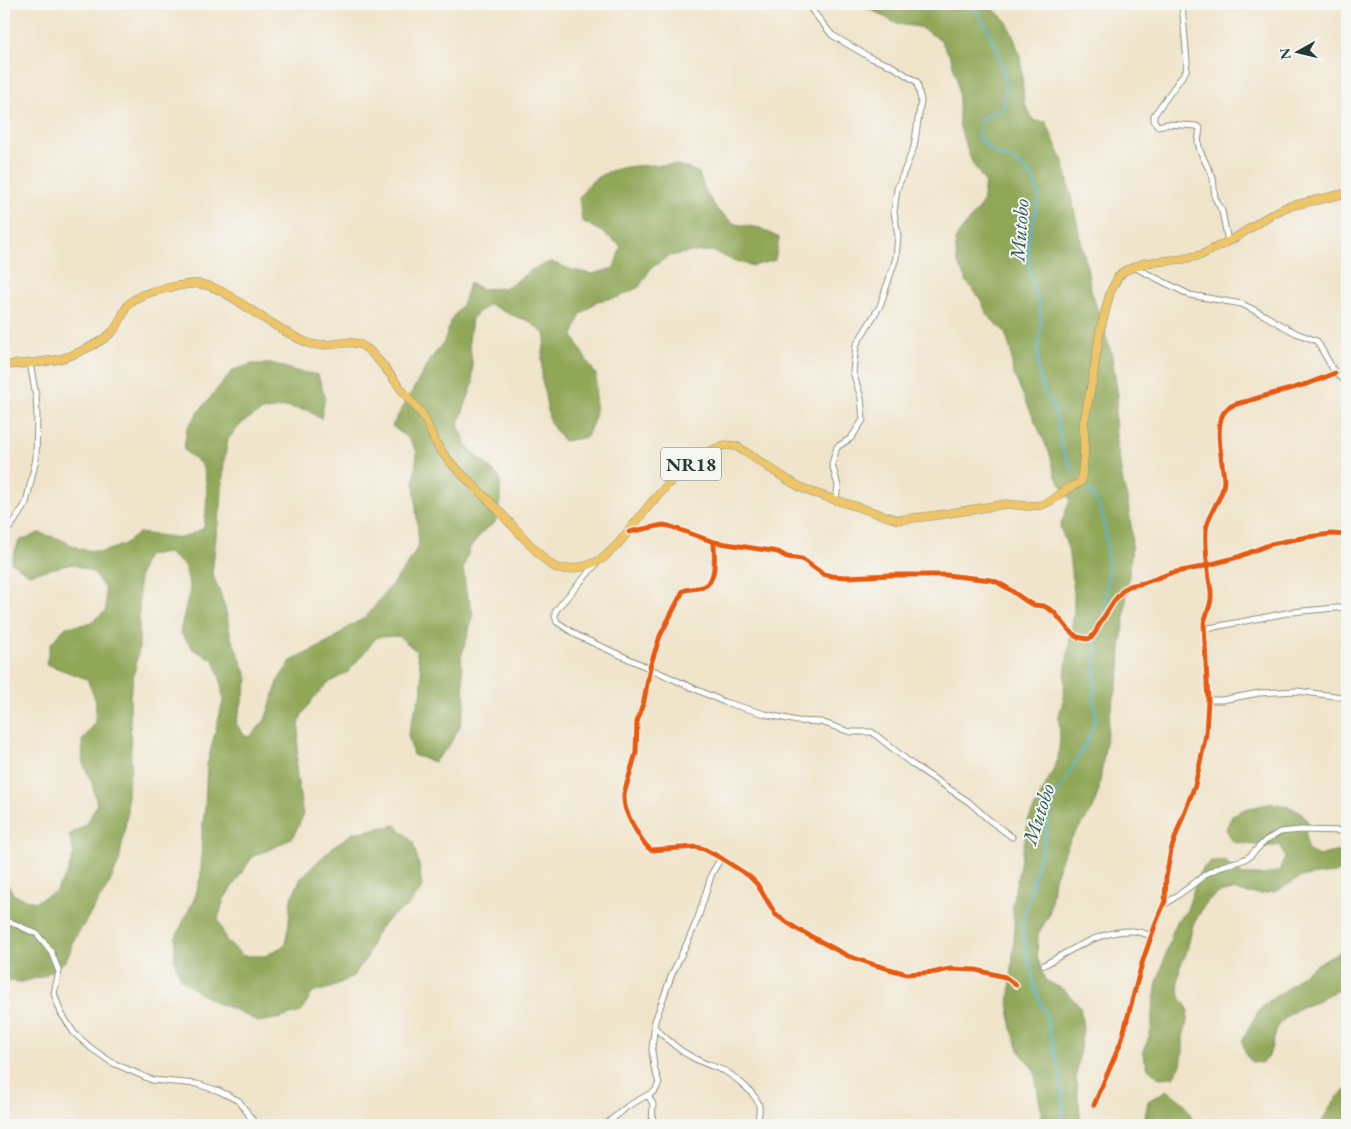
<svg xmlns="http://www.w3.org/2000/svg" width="1351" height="1129" viewBox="0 0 1351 1129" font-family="'EB Garamond',serif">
<rect width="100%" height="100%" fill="#f6f6f2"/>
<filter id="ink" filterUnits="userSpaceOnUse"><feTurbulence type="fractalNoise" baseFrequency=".02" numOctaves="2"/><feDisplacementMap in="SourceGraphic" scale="10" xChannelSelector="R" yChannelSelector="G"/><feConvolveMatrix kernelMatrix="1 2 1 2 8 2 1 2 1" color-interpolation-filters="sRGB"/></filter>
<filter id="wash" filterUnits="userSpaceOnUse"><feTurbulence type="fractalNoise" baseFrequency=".0096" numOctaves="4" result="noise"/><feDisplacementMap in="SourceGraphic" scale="20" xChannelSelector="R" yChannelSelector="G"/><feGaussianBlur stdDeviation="1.12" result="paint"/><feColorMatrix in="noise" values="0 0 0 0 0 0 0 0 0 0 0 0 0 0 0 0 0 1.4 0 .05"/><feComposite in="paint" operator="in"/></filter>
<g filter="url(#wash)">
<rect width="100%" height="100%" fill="#f0e4ca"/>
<!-- forest -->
<g fill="#90a759" stroke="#587246">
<path d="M861 4H988L1007 22 1015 41 1021 61 1024 103 1034 121 1046 122 1064 164 1087 268 1091 290 1111 352 1118 395 1115 417 1116 438 1123 483 1128 503 1131 526 1132 546 1121 647 1120 669 1116 691 1110 713 1099 789 1093 809 1071 839 1062 858 1054 879 1049 915 1038 934 1037 957 1045 980 1064 990 1080 1006 1083 1029 1076 1076 1081 1125H1040L1042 1115 1034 1070 1020 1052 1012 1030 1009 1008 1015 928 1012 905 1029 819 1058 760 1060 738 1059 717 1064 697 1065 675 1074 612V592L1068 548 1060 527 1070 500 1055 475 1050 454 1013 373 1011 352 1005 332 989 317 979 297 966 281 957 261 955 239 982 204 985 182 973 164 965 144 959 123V100L957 79 951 58 940 39 919 27 897 24Z"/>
<path d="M656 165H677L698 172 706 193 719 212 735 224 760 228 779 238 775 260 753 266 733 260 712 251 691 252 669 256 651 268 639 287 619 297 597 301 580 315 573 336 584 356 596 375 595 417 587 437 564 441 550 423 542 379V358L546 335 529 321 509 314 489 304 472 318 469 341 472 362 473 384 458 425 468 447 500 478V501L495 523 484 530 470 548 463 568 466 591 473 613 468 635 461 657 465 703 460 726 449 746 434 762 413 755 408 734 414 713 422 692 421 671 416 651 399 636 377 637 348 672 328 683 312 700 300 718 296 769 303 816 293 837 274 848 253 856 224 899 218 919 226 940 243 956H265L285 945 289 922 291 898 301 878 333 847 353 833 396 825 413 842 419 865 422 888 409 905 390 917 375 935 367 957 353 976 333 987 312 993 301 1012 280 1018 258 1022 238 1011 217 1003 199 993 181 979 174 959 176 937 195 897 201 875 202 832 205 807 207 765 223 701 221 681 214 660 194 650 180 632 190 589 185 566 168 553 146 556 139 577V648L130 695 131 765 127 792V815L119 862 109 884 72 943 70 952 65 961 44 976 22 982 4 981V878L14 895 35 902 55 892 67 874 74 854 69 835 87 824 97 804 92 783 83 763 82 741 95 723 96 701 87 679 46 664 51 643 66 627 88 624 106 611 105 589 93 572 72 564 29 574 11 562 19 541 39 533 60 539 80 549 102 552 123 545 139 533 182 538 204 528C206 511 210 482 202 466 198 460 189 455 184 450L187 428 200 410 233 370 253 364H275L295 371 318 375 325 397 321 419 307 410 285 407 262 411 243 422 228 439 224 461 221 506 217 529 212 573 221 595 227 616 231 638 240 658 248 679 236 724 245 736 250 737 265 720 279 679 291 661 329 642 347 628 366 617 408 564 419 545 414 482 417 452 410 440 392 426 430 360 444 342 451 321 463 303 469 283 483 289 503 288 513 284 531 270 551 262 572 270 593 274 614 268 621 246 602 232 582 221 579 198C583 193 588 184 594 180 612 166 634 166 656 165Z"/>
<path d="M1273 803 1286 806 1300 811 1308 822 1306 833 1307 850 1319 856 1333 852 1347 851V877L1342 872 1301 877 1277 891 1261 894 1247 893 1233 890 1219 893 1207 901 1193 925 1186 954 1180 966 1178 981 1180 997 1188 1009 1187 1023 1183 1037V1051L1181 1065 1173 1077 1159 1078 1148 1068 1143 1054 1152 1027V1012L1157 983 1176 921 1187 910 1200 871 1211 861H1225L1243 875H1265L1279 871 1285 858 1281 845 1268 847 1233 842 1226 829 1232 815 1245 809Z"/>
<path d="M1347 949V988L1340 989 1327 995 1314 1003 1301 1007 1289 1015 1278 1025 1269 1056 1261 1063 1252 1062 1246 1055 1242 1041 1258 1011 1269 1001 1283 992 1305 972 1329 957Z"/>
<path d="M1167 1090 1185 1104 1195 1125H1145L1144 1124 1148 1101Z"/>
<path d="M1347 1090V1125H1320C1326 1114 1335 1095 1347 1090Z"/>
</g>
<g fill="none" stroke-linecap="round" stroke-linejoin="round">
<!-- stream -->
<g stroke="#52b7d1" stroke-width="2">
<path d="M972 4C988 28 1003 55 1005 84 1006 92 1004 101 1003 108L983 117 978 138 994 153 1015 161 1032 176 1039 196 1029 239 1028 260 1032 282 1039 303 1041 324 1038 348V370L1043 390 1055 410 1063 451 1074 472"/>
<path d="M1088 488C1092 495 1097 501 1100 508 1109 534 1110 585 1104 612"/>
<path d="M1062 1125 1063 1120V1098L1060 1076 1045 1012 1036 992 1022 927 1032 884 1044 843 1048 819 1055 798 1089 738 1096 718 1094 696 1095 674 1098 631"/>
</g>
</g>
</g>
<g filter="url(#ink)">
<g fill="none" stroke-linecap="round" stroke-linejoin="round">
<defs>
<g id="minor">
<path d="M807 4 832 35 871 58 892 66 917 82 921 101 914 147 897 189 894 212 898 236 896 258 880 306 856 345 853 372 861 398 863 420 851 438 837 447 832 464 838 486 836 499"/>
<path d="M1182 4 1187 62 1186 71 1154 115V121L1158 126 1168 124 1196 126 1200 128 1198 142 1200 151 1213 178 1215 198 1222 211 1228 242"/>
<path d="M1134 267 1190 295 1242 304 1264 315 1279 324 1296 333 1317 341 1335 373 1347 382"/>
<path d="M629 532 663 525 669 526 714 542 778 552 787 557 802 559 823 574 831 576 846 577 892 575H946L991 580 997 582 1009 589 1026 601 1034 605 1044 606 1054 612 1069 630 1077 637 1087 639 1091 638 1095 633 1100 623 1114 601 1124 589 1129 586 1144 583 1171 573 1197 568 1238 557 1271 544 1307 537 1331 534 1347 535"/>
<path d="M4 534 14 522 26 503 36 459 37 416 36 396 30 363"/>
<path d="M714 542C714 554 718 582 703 587 696 589 690 588 683 591L660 636 650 667 644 701 637 722 636 753 624 794C624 800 624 805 626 810 629 819 643 845 651 850L696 847 704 849 721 858 749 876 757 884 776 915 797 929 848 956 875 965 907 974 936 972 950 969 976 970 1005 977 1016 985"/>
<path d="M598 562 561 604 555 612V616L557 622 578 636 724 702 765 714 797 721 821 722 850 732H872L912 764 969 802 988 819 1012 837"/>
<path d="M1204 629 1292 612 1347 607"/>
<path d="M1208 700H1222L1259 693 1297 691 1342 697"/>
<path d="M1164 905 1188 888 1206 874 1222 866 1243 860 1250 856 1265 841 1280 832 1301 830 1347 831"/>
<path d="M4 921 13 923 37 934 51 951 59 972 54 993 61 1013 74 1033 91 1048 111 1062 152 1080 197 1084 219 1091 239 1101 256 1125"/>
<path d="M1044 965C1071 950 1101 930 1132 931 1139 931 1145 934 1152 936"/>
<path d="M654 1027C665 1037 676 1049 690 1056 701 1063 713 1066 725 1071 735 1077 757 1094 759 1106 760 1112 758 1119 757 1125"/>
<path d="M648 1095 653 1104 652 1125"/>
<path d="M1094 1105 1121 1042 1143 960 1157 920 1165 901 1166 878 1171 850 1180 824 1195 785 1201 759 1206 734 1208 700 1204 624C1205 615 1211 607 1211 598 1212 592 1210 585 1209 579 1207 563 1205 546 1206 530 1208 511 1224 498 1224 480 1223 462 1212 421 1227 409 1232 404 1241 403 1248 401 1266 395 1285 391 1303 385 1314 382 1325 377 1335 373"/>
<path d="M605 1125 628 1106 655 1091 659 1083 654 1067 652 1050 655 1021 672 974 689 939 698 918 712 873 721 858"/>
</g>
<path id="primary" d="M4 365C22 364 42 363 60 359 75 355 98 344 110 334 120 326 121 315 128 305 138 292 175 286 191 284 216 280 246 309 268 321 280 328 298 340 311 344 329 349 350 336 366 348 381 360 393 379 405 394 410 401 417 407 422 414 429 426 433 440 441 451 454 468 470 482 485 497 508 519 527 544 551 565L559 569H570L586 566 602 559 618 544 652 502 670 482 691 464 708 452 725 445 736 446 788 480 800 487 814 493 898 520 938 515 1006 504 1027 506 1042 505 1051 501 1067 489 1081 482 1084 456V422L1093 377 1100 331 1110 293 1118 277 1124 271 1145 263 1183 259 1201 255 1235 238 1267 217 1286 207 1347 193"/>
</defs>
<!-- minor casing -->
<use href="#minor" stroke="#88907f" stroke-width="7"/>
<!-- primary casing -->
<use href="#primary" stroke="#88907f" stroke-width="9"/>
<!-- minor -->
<use href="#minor" stroke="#fff" stroke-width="5"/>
<!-- primary -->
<use href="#primary" stroke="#eec569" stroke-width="8"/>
<defs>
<g id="cycleway">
<path d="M629 532 663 525 669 526 714 542 778 552 787 557 802 559 823 574 831 576 846 577 892 575H946L991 580 997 582 1009 589 1026 601 1034 605 1044 606 1054 612 1069 630 1077 637 1087 639 1091 638 1095 633 1100 623 1114 601 1124 589 1129 586 1144 583 1171 573 1197 568 1238 557 1271 544 1307 537 1331 534 1347 535"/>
<path d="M714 542C714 554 718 582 703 587 696 589 690 588 683 591L660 636 650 667 644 701 637 722 636 753 624 794C624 800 624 805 626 810 629 819 643 845 651 850L696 847 704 849 721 858 749 876 757 884 776 915 797 929 848 956 875 965 907 974 936 972 950 969 976 970 1005 977 1016 985"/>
<path d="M1094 1105 1121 1042 1143 960 1157 920 1165 901 1166 878 1171 850 1180 824 1195 785 1201 759 1206 734 1208 700 1204 624C1205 615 1211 607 1211 598 1212 592 1210 585 1209 579 1207 563 1205 546 1206 530 1208 511 1224 498 1224 480 1223 462 1212 421 1227 409 1232 404 1241 403 1248 401 1266 395 1285 391 1303 385 1314 382 1325 377 1335 373"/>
</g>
</defs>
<!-- cycleway casing -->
<use href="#cycleway" stroke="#f6f6f2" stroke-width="8"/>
<!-- cycleway -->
<use href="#cycleway" stroke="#e8590c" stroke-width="5"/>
</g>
</g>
<g text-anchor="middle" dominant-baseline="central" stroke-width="4" stroke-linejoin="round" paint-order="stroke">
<!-- shield labels -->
<rect fill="#f6f6f2" stroke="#60746d" stroke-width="1" x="661" y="447.5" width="60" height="33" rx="4"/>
<g font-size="19" font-weight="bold" fill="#1f3d34">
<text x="691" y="464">NR18</text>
</g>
<!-- water labels -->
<g font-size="21" font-style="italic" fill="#2c5c5b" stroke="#f6f6f2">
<text transform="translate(1019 230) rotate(-86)">Mutobo</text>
<text transform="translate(1038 814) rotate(-72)">Mutobo</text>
</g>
</g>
<!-- margin -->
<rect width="1351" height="1129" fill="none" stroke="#f6f6f2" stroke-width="20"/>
<!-- north arrow -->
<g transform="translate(1298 52) rotate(262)" stroke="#f6f6f2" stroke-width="4" paint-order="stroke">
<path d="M0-4L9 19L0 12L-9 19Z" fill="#1f3d34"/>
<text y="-8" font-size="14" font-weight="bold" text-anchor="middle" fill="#1f3d34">N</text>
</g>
</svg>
